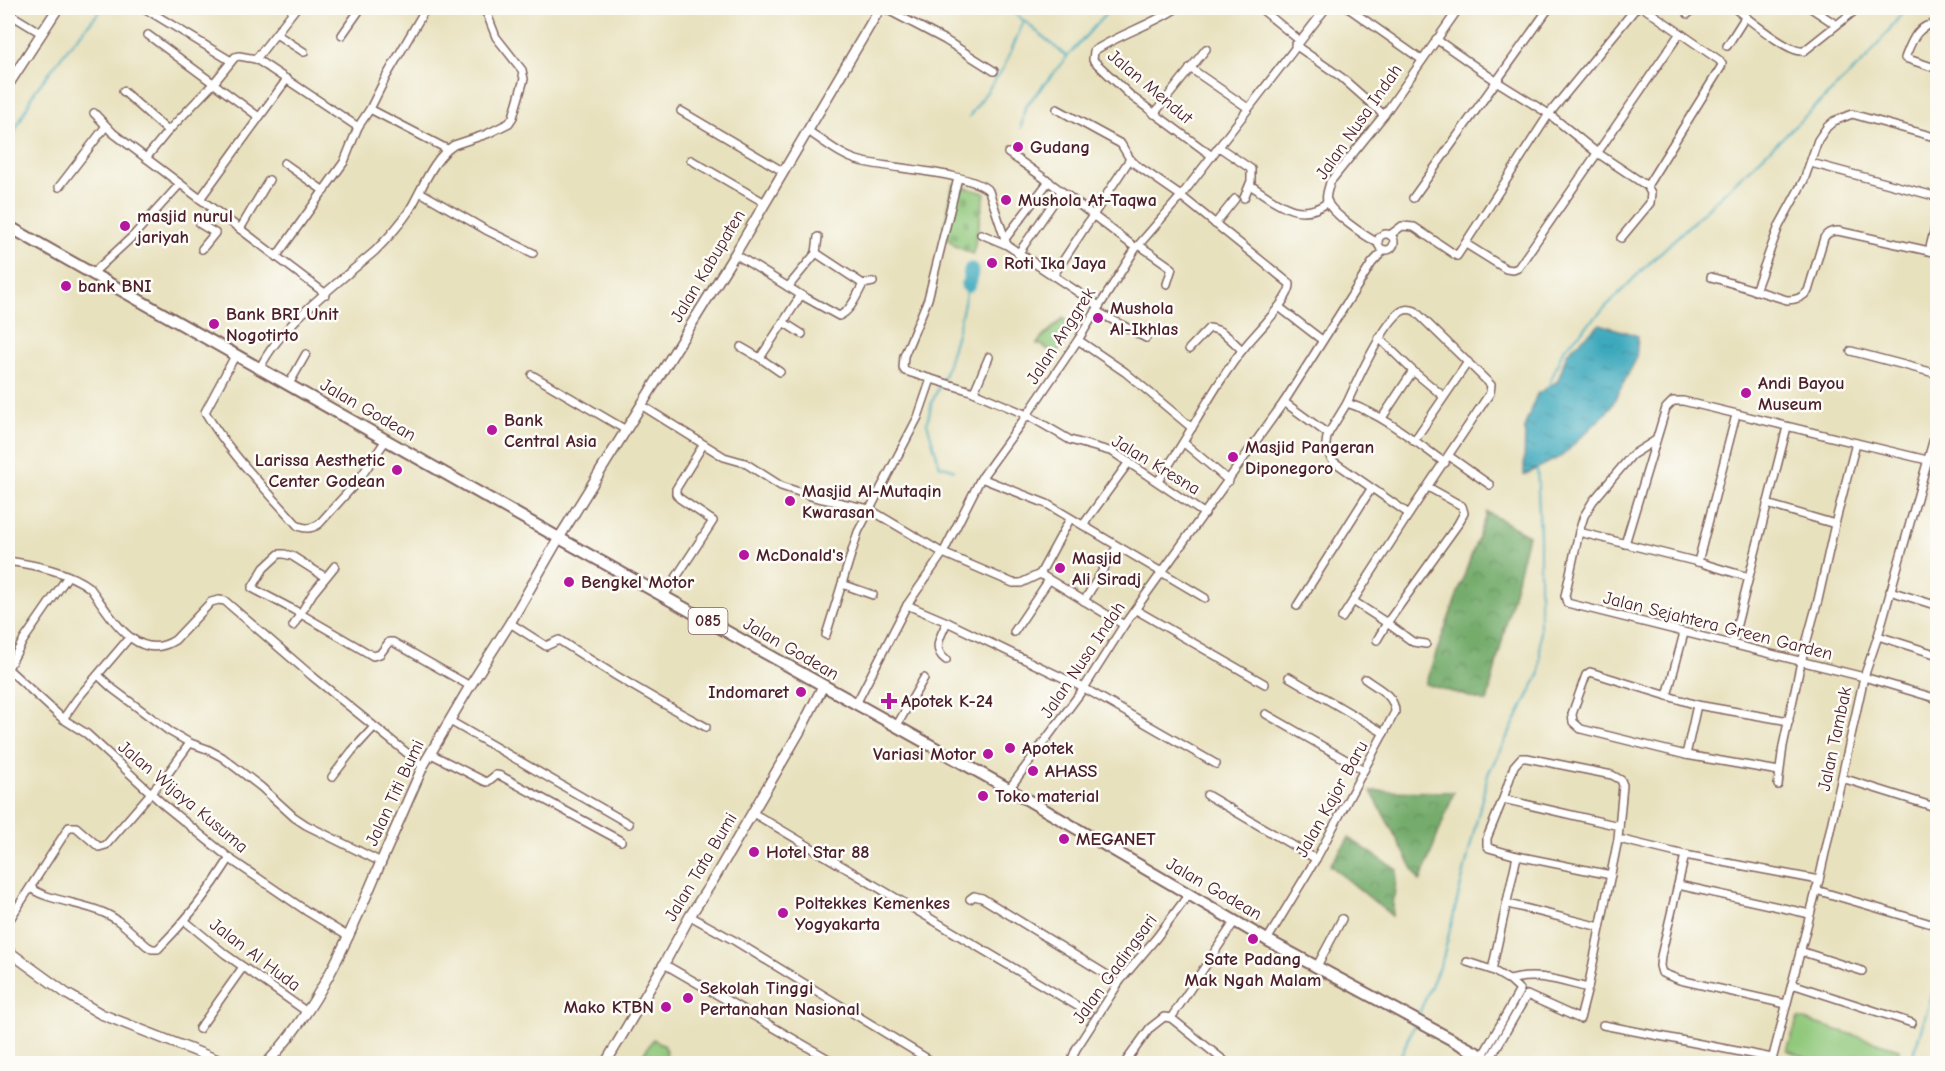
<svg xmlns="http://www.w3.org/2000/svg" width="1945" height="1071" viewBox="0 0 1945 1071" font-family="'Comic Neue',sans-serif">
<defs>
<pattern id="forest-crowns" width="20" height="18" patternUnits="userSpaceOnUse" patternTransform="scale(1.5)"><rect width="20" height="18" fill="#74ac6c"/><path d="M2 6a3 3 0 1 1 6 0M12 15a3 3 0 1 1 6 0" fill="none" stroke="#618b59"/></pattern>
<pattern id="cemetery-stones" width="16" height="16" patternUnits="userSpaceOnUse" patternTransform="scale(1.5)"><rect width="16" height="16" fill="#90c87c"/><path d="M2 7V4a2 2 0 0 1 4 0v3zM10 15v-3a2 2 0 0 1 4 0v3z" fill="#7eab6b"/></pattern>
<pattern id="water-ripples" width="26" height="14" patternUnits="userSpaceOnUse" patternTransform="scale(1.5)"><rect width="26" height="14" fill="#3ca9bc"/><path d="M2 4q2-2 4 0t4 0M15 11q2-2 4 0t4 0" fill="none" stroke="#348999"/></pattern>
</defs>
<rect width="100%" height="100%" fill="#fdfcf7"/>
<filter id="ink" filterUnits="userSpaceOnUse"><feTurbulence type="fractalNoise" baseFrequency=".0167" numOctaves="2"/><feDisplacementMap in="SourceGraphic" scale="12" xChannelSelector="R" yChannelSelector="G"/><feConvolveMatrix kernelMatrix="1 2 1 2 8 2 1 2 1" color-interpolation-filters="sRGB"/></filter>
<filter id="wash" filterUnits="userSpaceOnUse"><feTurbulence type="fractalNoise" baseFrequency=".008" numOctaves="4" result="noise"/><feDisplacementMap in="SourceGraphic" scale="24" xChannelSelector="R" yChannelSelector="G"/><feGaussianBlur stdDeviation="1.35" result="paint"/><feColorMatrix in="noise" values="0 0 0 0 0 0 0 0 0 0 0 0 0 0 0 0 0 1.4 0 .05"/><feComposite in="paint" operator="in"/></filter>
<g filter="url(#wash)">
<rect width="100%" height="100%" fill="#e8e1be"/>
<!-- green -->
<g fill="#90c87c" stroke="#6d7454" stroke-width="1.5">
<path d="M1063 318 1075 328 1056 354 1041 345 1037 344C1044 333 1055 328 1063 318Z"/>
<path d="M1798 1018 1899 1049 1897 1063H1819L1787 1050Z"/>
<path d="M653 1039 665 1046 668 1063H638Z"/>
</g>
<!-- forest -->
<g fill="url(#forest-crowns)" stroke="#5f664c" stroke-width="1.5">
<path d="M1487 512 1528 535 1487 702 1425 684Z"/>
<path d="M1371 791 1454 792 1420 882Z"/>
<path d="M1349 838 1397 870 1392 916 1330 865Z"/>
</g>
<!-- cemetery -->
<path fill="url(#cemetery-stones)" stroke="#6d7454" stroke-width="1.5" d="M953 184 985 193 973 254 955 246 943 234Z"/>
<!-- water -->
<path fill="url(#water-ripples)" stroke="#436474" stroke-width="1.5" d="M1600 324 1638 336 1636 359 1610 409 1562 456 1524 475 1525 425 1537 394 1558 381 1567 353Z"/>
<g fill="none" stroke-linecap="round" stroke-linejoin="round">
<!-- stream -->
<g stroke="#3ca9bc" stroke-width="2">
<path d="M1016 14 1067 57 1111 8"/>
<path d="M969 117 1004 67 1024 21"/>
<path d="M1021 128 1025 107 1067 57"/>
<path d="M8 144 35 91 72 43 103 8"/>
<path d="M1547 390 1563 350 1642 270 1868 57 1906 8"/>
<path d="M954 470 947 467 940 466 927 423 932 402 945 374 958 330 968 285"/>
<path d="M1417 1018 1443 958 1488 774 1540 673V537L1537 465"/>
<path d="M1397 1064 1415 1023"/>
<path d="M1910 1064 1938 977"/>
</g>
<!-- river -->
<path stroke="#3ca9bc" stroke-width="15" d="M968 285 970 280 971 270"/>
</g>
</g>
<g filter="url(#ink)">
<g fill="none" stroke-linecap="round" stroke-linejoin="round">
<defs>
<g id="street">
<path d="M144 8 231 61"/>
<path d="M884 8 945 40 994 71"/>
<path d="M1177 8C1151 25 1120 34 1094 51L1093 60 1131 96 1212 156"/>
<path d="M1260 8 1299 40"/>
<path d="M1348 8 1422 60"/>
<path d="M1644 8 1719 60 1722 64 1721 67 1647 186"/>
<path d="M1734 8C1748 18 1789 54 1804 51L1858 8"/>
<path d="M1811 8 1835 24"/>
<path d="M8 13 41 33"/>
<path d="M1688 14 1693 8"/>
<path d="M1938 24C1917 23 1911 43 1905 58L1938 69"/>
<path d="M276 34 304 52"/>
<path d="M148 35 259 117"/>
<path d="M342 35 361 8"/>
<path d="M1436 39 1496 81 1549 114 1596 152 1647 186 1651 193 1650 203 1621 238"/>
<path d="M1295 45 1341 77 1384 115"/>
<path d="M1727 46 1746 16"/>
<path d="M256 59 358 127"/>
<path d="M1190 68 1248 108"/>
<path d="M123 91 168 131"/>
<path d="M370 109 447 149"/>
<path d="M1057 109 1121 144 1130 159 1135 164 1181 196 1290 284C1291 298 1258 331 1248 343 1213 385 1190 436 1158 481"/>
<path d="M681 111 784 172"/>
<path d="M94 113 113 133 326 294"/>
<path d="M1154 114 1206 49"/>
<path d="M808 131C825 142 841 156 860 161 889 169 971 172 989 191L1007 245"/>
<path d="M1219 147 1251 169V181L1244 198"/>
<path d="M1008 153C1052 182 1093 216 1136 248"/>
<path d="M146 158 168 131 213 84 235 57 239 56 256 59 296 8"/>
<path d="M691 160 765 203"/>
<path d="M284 163 324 191"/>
<path d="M1811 163 1938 197"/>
<path d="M958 178 928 299 904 356 903 368 905 371 918 375 971 391 1027 415 1070 440 1113 452 1205 514"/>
<path d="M1250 185C1275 201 1299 224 1328 202"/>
<path d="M59 187 106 126"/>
<path d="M420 192 486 230 533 253"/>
<path d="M1413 198 1549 8"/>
<path d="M200 199 287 79"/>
<path d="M1215 224 1235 199"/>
<path d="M240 229 269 180"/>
<circle cx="1386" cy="242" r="8"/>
<path d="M981 234 1007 245 1099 306"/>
<path d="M1390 235 1402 226 1414 227 1457 256 1549 114 1636 8"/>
<path d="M1005 239 1049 181"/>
<path d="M1378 243C1365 236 1332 214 1327 201 1325 195 1329 188 1330 182L1384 115 1459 8"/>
<path d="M1466 244 1506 269 1513 270 1518 268 1680 33"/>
<path d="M1139 245 1172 268 1167 284"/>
<path d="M202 249 215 233 200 224 213 209"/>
<path d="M1929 251 1938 216"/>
<path d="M816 253 818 237"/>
<path d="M735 254 801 295 839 316C851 311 857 295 863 284"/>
<path d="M1018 254 1061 192"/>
<path d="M276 257 344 162 358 127 370 109 386 77 426 8"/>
<path d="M93 273 133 236 180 184"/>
<path d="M1053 276 1130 159"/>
<path d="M1711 277 1787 300C1796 300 1802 298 1808 291L1824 238C1827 232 1832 231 1838 231L1938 253"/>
<path d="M788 287 816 253 863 284 873 282"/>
<path d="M1755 291 1779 226 1804 180 1818 140 1827 127 1834 121 1852 114 1938 138"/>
<path d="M1279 307 1322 340"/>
<path d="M1096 311 1146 338"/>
<path d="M783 322 802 334"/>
<path d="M1379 338 1413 371 1382 418"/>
<path d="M1078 340 1125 372 1192 428"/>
<path d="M741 347 760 358 801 295"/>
<path d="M1189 349 1209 328C1223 329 1233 342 1242 350"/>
<path d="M1851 351 1938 374"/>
<path d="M236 354 205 412C230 454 266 489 298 526 306 529 311 529 319 524L358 481 386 440"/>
<path d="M760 358 780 372"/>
<path d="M260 368C282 323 337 284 375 251 387 239 399 226 409 211 422 190 432 159 454 145L487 134 509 123 513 117 524 79 522 70 496 37 487 14 480 8"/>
<path d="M1413 371 1443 396"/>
<path d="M532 375 626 430"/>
<path d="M289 384 306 354"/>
<path d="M974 392 989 357"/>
<path d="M1284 402 1328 434 1347 403C1384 415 1413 440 1445 463"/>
<path d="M641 405 724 457 745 463 781 486 814 497 869 509 943 553 1013 583H1021L1040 574 1124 625"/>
<path d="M1328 434C1324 446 1326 451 1333 461L1409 514"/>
<path d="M1656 440 1632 455 1593 501 1584 516 1579 532 1565 596 1567 603 1864 677 1938 699"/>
<path d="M1414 441 1468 362"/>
<path d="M1184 443 1229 481"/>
<path d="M1449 456 1490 485"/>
<path d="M981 478 1047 504 1205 598"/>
<path d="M1767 504 1835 524"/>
<path d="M1083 525 1129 462"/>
<path d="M1579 532 1698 562 1748 577"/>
<path d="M1625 544 1666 408 1673 401H1683L1927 460"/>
<path d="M8 561C34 565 68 571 90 588 110 614 136 665 175 640L211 602 219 600 225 601 312 676 423 766"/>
<path d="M1698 562 1736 415"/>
<path d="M1040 574 1070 519"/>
<path d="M325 577 292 556 284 554H279L264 568 252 588 294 610 373 656 380 654 389 642H393L470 686"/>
<path d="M842 584 873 595"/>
<path d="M1890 591 1938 606"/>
<path d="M664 596 713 521 679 498 676 494V489L703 445"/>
<path d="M1084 601 1117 547"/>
<path d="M1353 601 1387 623 1413 642 1426 644"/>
<path d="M907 605 947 622 1084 688 1216 764"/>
<path d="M1297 606 1371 489"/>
<path d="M1136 610 1265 684"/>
<path d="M1342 618 1409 514 1490 393 1491 385 1415 311C1410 309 1406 309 1402 311 1384 322 1356 383 1347 403"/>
<path d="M510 623 546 646 559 640C607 671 655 700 706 727"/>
<path d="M293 626 313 593 335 566"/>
<path d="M1014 632 1049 580"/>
<path d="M826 635 858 532 918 417 931 379"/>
<path d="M1878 636 1938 655"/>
<path d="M1377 640 1387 623 1458 524 1464 513 1462 506 1428 487"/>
<path d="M1732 644 1787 427"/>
<path d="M946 660C931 649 941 636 947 622"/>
<path d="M8 668 23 641 68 576"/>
<path d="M8 669 63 719 87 734 164 805 233 861 308 912 349 937"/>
<path d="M98 675 113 689 169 731 190 743 207 749 222 757 261 787 294 817 306 825 381 862"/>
<path d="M1289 677 1384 733"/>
<path d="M1667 696 1684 633"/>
<path d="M856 704 907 605 943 553 980 480 1027 415 1078 340 1136 248 1181 196 1326 8"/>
<path d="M1266 714 1364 770"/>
<path d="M63 719 77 699 129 638"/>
<path d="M450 721 629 824"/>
<path d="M896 727 924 678"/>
<path d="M431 754 484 781 487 782 496 775 501 776 621 841"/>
<path d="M1686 755 1697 705"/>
<path d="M1779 771 1686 755 1581 729 1573 722 1572 714 1586 675 1590 672 1697 705 1789 721"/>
<path d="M332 777 352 751 374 727"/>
<path d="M1842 778 1938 808"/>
<path d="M1778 785 1783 746 1801 662 1818 600 1835 524 1856 443"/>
<path d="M1009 789 1084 688 1124 625 1284 402 1372 263 1384 250"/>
<path d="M1207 795 1316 859"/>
<path d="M1503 799 1619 826"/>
<path d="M753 813 1089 1013"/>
<path d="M1623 840 1685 855 1819 880"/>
<path d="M1685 855 1661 956 1660 966 1662 973 1680 980 1786 1004"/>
<path d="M1517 856 1611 875"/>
<path d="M1678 885 1810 914"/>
<path d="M31 888C46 900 82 903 102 912 120 919 133 934 147 946L152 949H158C186 921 209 892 230 858"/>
<path d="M1816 890 1938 926"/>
<path d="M970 899 974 896 982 898 1112 978"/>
<path d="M1508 904 1600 927"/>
<path d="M690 916 735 941 936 1064"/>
<path d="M185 921 225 954 307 1012"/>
<path d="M8 922 69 827H76L99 847 106 845 169 772 190 743"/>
<path d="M1267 940 1316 859 1395 712C1395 695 1377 688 1365 679"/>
<path d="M1800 951 1862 971"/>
<path d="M1467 962 1492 970 1509 980"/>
<path d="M664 964 837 1064"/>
<path d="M1317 966 1342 919"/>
<path d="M1492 970 1517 856 1489 848 1487 845V838L1503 799 1514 766 1521 758H1527L1612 775 1621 780 1623 785 1618 839 1588 988"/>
<path d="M1792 984 1912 1023"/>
<path d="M1603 1025 1772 1058"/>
<path d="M199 1029 243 967"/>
<path d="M1483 1055 1520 990 1509 980C1538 972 1560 981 1588 988L1580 1019 1527 995 1490 1059"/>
<path d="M1070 1064 1076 1049 1120 981 1157 937 1189 894"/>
<path d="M1124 1064 1150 1028 1164 1017 1171 1018"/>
<path d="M1228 1064 1171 1018 1235 921"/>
<path d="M1771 1064 1819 880 1864 677 1878 636 1938 424"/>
</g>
<g id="secondary">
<path d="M8 85 58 8"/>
<path d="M8 951 67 994 101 1014 228 1064"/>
<path d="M266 1064C318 1009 348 940 377 871 392 836 408 801 423 766L470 686 510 623 559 538 735 254 880 8"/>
<path d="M605 1064 664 964 690 916 715 877 800 731 823 686"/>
</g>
<path id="primary" d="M8 226 559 538 1009 789 1267 940 1497 1064"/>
</defs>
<!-- street casing -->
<use href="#street" stroke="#81635e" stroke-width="10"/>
<!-- secondary casing -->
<use href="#secondary" stroke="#81635e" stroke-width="12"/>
<!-- primary casing -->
<use href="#primary" stroke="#81635e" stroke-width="14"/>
<!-- street -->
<use href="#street" stroke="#fff" stroke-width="7"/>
<!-- secondary -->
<use href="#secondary" stroke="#fff" stroke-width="9"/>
<!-- primary -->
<use href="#primary" stroke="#fff" stroke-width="10"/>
</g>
</g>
<!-- markers -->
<g fill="#b5179e" stroke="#fdfcf7" stroke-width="2">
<circle cx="1018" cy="147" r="6"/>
<circle cx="1006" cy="200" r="6"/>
<circle cx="125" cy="226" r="6"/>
<circle cx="992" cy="263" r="6"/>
<circle cx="66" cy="286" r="6"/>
<circle cx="1098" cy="318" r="6"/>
<circle cx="214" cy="324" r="6"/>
<circle cx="1746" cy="393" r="6"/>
<circle cx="492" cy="430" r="6"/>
<circle cx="1233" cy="457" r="6"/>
<circle cx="397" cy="470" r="6"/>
<circle cx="790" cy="501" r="6"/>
<circle cx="744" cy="555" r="6"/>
<circle cx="1060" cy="568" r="6"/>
<circle cx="569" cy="582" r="6"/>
<circle cx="801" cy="692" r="6"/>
<path d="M886 692h6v6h6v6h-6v6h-6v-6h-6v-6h6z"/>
<circle cx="1010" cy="748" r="6"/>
<circle cx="988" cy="754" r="6"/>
<circle cx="1033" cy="771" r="6"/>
<circle cx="983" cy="796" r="6"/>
<circle cx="1064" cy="839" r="6"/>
<circle cx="754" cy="852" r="6"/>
<circle cx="783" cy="913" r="6"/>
<circle cx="1253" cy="939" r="6"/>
<circle cx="688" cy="998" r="6"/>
<circle cx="666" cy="1007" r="6"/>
</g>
<g text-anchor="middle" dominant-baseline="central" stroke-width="5" stroke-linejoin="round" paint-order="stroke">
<!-- shield labels -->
<rect fill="#fdfcf7" stroke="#806168" stroke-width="1.5" x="688.5" y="608" width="39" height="26" rx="4.5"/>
<g font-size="16" font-weight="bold" fill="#4a1f2b">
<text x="708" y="621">085</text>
</g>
<!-- street labels -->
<g font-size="18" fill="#4a1f2b" stroke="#fdfcf7">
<text transform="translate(1150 87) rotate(40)">Jalan Mendut</text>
<text transform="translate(1359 122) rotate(-55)">Jalan Nusa Indah</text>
<text transform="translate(708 266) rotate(-59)">Jalan Kabupaten</text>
<text transform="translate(1061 336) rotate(-57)">Jalan Anggrek</text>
<text transform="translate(368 410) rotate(30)">Jalan Godean</text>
<text transform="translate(1156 465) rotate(31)">Jalan Kresna</text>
<text transform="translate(1718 626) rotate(14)">Jalan Sejahtera Green Garden</text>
<text transform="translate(791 649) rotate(30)">Jalan Godean</text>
<text transform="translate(1083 660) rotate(-56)">Jalan Nusa Indah</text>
<text transform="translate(1835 739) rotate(-78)">Jalan Tambak</text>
<text transform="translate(395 793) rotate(-65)">Jalan Titi Bumi</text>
<text transform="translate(183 797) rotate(40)">Jalan Wijaya Kusuma</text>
<text transform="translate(1332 799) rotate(-61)">Jalan Kajor Baru</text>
<text transform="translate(701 867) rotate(-59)">Jalan Tata Bumi</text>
<text transform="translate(1214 889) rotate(30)">Jalan Godean</text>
<text transform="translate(255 955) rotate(37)">Jalan Al Huda</text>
<text transform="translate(1115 969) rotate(-54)">Jalan Gadingsari</text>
</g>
<!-- poi labels -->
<g font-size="18" font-weight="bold" fill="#4a1f2b" stroke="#fdfcf7" text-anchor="start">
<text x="1030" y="147">Gudang</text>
<text x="1018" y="200">Mushola At-Taqwa</text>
<text x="137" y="216">masjid nurul<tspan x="137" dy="21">jariyah</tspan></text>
<text x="1004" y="263">Roti Ika Jaya</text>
<text x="78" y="286">bank BNI</text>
<text x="1110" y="308">Mushola<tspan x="1110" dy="21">Al-Ikhlas</tspan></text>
<text x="226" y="314">Bank BRI Unit<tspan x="226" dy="21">Nogotirto</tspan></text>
<text x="1758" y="383">Andi Bayou<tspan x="1758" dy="21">Museum</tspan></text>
<text x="504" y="420">Bank<tspan x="504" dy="21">Central Asia</tspan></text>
<text x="1245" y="447">Masjid Pangeran<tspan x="1245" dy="21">Diponegoro</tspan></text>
<text x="385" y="460" text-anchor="end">Larissa Aesthetic<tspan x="385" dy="21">Center Godean</tspan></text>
<text x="802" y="491">Masjid Al-Mutaqin<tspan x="802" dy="21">Kwarasan</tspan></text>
<text x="756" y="555">McDonald's</text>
<text x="1072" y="558">Masjid<tspan x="1072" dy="21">Ali Siradj</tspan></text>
<text x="581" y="582">Bengkel Motor</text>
<text x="789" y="692" text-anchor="end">Indomaret</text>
<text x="901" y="701">Apotek K-24</text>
<text x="1022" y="748">Apotek</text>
<text x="976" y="754" text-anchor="end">Variasi Motor</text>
<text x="1045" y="771">AHASS</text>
<text x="995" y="796">Toko material</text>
<text x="1076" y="839">MEGANET</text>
<text x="766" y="852">Hotel Star 88</text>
<text x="795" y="903">Poltekkes Kemenkes<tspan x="795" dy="21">Yogyakarta</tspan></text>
<text x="1253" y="959" text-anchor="middle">Sate Padang<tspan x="1253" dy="21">Mak Ngah Malam</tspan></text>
<text x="700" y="988">Sekolah Tinggi<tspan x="700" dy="21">Pertanahan Nasional</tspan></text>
<text x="654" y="1007" text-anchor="end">Mako KTBN</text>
</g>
</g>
<!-- margin -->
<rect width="1945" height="1071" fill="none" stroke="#fdfcf7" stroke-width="30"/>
</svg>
